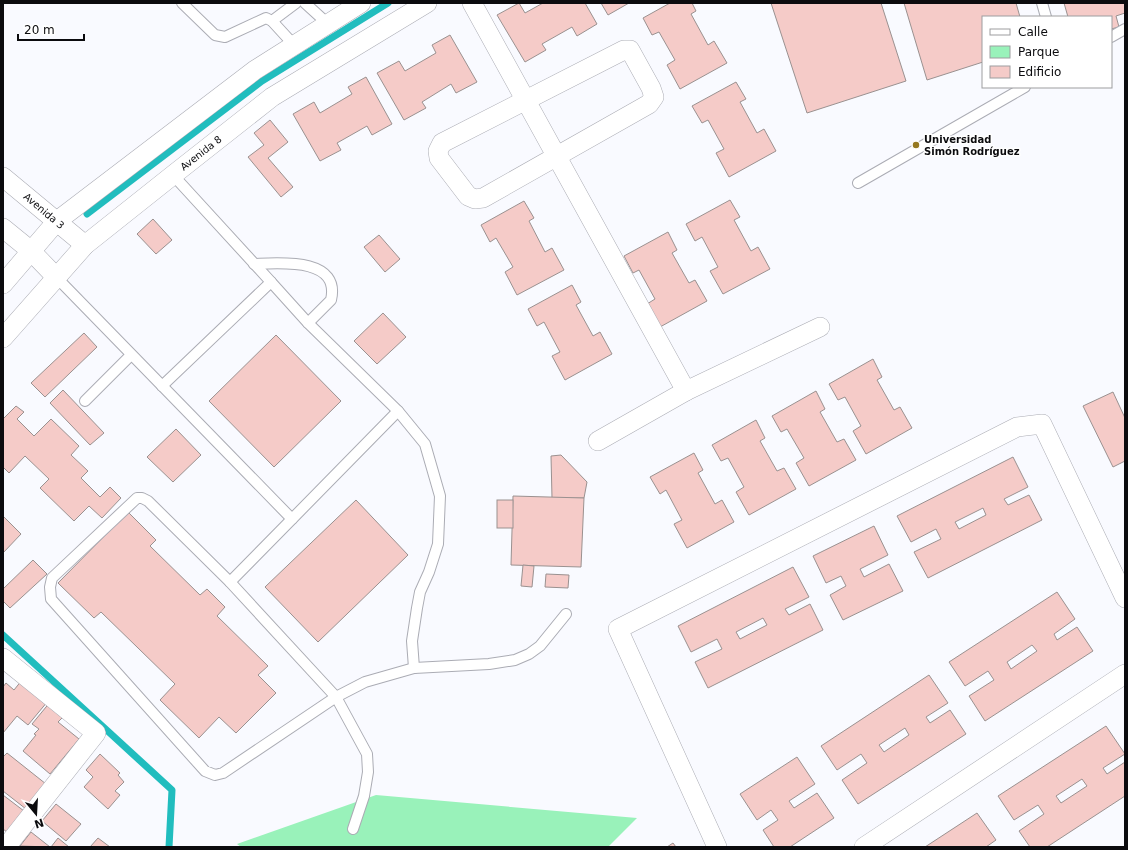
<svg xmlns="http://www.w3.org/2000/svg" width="1128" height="850" viewBox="0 0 1128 850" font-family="'DejaVu Sans',sans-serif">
<rect width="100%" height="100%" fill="#f9faff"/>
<!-- green -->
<path fill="#99f2ba" d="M376 795 637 818 608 847H241L237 844Z"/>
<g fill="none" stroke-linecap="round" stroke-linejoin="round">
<!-- stream -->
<g stroke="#21bdbe" stroke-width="7">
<path d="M87 214 262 81 388 3"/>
<path d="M3 635 172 790 169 847"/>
</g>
</g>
<!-- building -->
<g fill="#f5cbc8" stroke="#9a9190" fill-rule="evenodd">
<path d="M519 3 525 13 543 3H585L597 24 577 36 572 27 542 44 546 50 525 62 497 15Z"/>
<path d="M601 3H629L608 15Z"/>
<path d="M670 3H692L696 11 691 14 708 45 714 41 727 63 680 89 667 65 675 60 659 32 652 35 643 18Z"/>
<path d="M771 3H881L906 81 807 113Z"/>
<path d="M904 3H1016L1020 17H983V62L927 80Z"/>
<path d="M1064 3H1125V13L1116 16 1119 27 1111 29V17H1068Z"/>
<path d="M450 35 477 82 456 93 451 84 422 102 426 108 404 120 377 73 399 61 405 71 436 53 432 45Z"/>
<path d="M366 77 392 124 372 135 367 126 337 143 341 150 320 161 293 114 314 102 320 113 352 94 348 87Z"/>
<path d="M736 82 746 99 740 102 757 133 764 129 776 151 729 177 716 153 724 149 708 120 702 123 692 106Z"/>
<path d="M270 120 288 142 268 158 293 187 281 197 248 157 264 145 254 133Z"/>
<path d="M730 200 740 217 734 220 751 251 758 247 770 269 723 294 710 271 718 267 702 237 695 241 686 224Z"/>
<path d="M524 201 534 218 529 221 545 252 552 248 564 270 517 295 505 272 513 267 496 238 490 242 481 225Z"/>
<path d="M153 219 172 240 156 254 137 234Z"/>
<path d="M668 232 677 250 672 253 689 283 695 280 707 301 660 327 647 304 655 299 639 270 633 273 624 256Z"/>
<path d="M379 235 400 259 385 272 364 247Z"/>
<path d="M572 285 581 302 576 305 593 336 600 332 612 354 565 380 552 356 560 352 544 322 537 326 528 309Z"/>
<path d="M383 313 406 337 377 364 354 341Z"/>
<path d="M84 333 97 347 45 397 31 383Z"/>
<path d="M276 335 341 401 274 467 209 401Z"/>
<path d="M873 359 882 377 877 380 894 410 900 407 912 428 866 454 853 431 861 426 845 397 838 400 829 384Z"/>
<path d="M63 390 104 433 90 445 50 403Z"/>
<path d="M816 391 825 409 820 412 837 442 844 439 856 460 809 486 796 463 804 458 787 429 781 432 772 416Z"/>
<path d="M1113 392 1125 418V461L1113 467 1083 406Z"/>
<path d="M16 406 24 412 17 419 34 436 51 419 79 446 71 455 88 471 81 478 100 497 110 487 121 498 102 518 89 506 74 521 40 488 49 479 25 456 9 473 3 467V419Z"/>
<path d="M756 420 765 438 760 441 777 471 784 468 796 489 749 515 736 492 744 487 728 458 721 461 712 445Z"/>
<path d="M176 429 201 455 173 482 147 457Z"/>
<path d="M694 453 703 470 698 473 715 504 722 500 734 522 687 548 674 524 682 520 666 490 660 494 650 477Z"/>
<path d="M561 455 587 482 584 498H552L551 456Z"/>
<path d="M1013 457 1028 487 1004 499 1008 505 1029 495 1042 520 928 578 914 552 941 539 936 529 911 542 897 516ZM983 508 986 515 959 529 955 522Z"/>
<path d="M513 496 584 498 581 567 511 565Z"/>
<path d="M356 500 408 555 318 642 265 587Z"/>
<rect x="497" y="500" width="16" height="28"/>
<path d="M128 512 156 540 150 546 200 595 207 589 225 607 217 616 268 666 258 675 276 693 236 733 219 717 199 738 160 700 175 684 101 612 94 618 58 583Z"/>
<path d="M3 516 21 534 3 553Z"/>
<path d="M874 526 888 555 860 569 864 577 889 564 903 591 843 620 830 595 846 586 841 576 826 583 813 556Z"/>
<path d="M33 560 47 574 10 608 3 601V589Z"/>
<path d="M523 565 534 566 532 587 521 586Z"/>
<path d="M793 567 809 597 785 609 789 615 810 604 823 630 708 688 695 662 722 649 717 639 691 652 678 626ZM763 618 767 625 740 639 736 632Z"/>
<path d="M546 574 569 575 568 588 545 587Z"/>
<path d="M1057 592 1075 619 1054 634 1057 640 1077 627 1093 651 985 721 969 696 994 680 988 671 965 686 949 662ZM1032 645 1037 651 1011 669 1007 662Z"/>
<path d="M929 675 948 703 926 717 930 723 950 710 966 734 858 804 842 780 867 763 861 754 837 770 821 746ZM905 728 909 735 884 752 879 745Z"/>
<path d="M22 680 48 701 28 725 17 716 3 733V687L6 683 14 690Z"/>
<path d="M51 701 66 714 58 722 79 739 50 774 23 751 36 735 34 734 39 729 32 724Z"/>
<path d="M1106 726 1125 754 1103 768 1107 774 1125 762V796L1047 847H1030L1019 831 1044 814 1038 805 1014 820 998 796ZM1082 779 1087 786 1061 803 1056 796Z"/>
<path d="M7 753 46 784 26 809 3 791V757Z"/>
<path d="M100 754 120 773 118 775 124 782 115 791 120 795 108 809 84 787 93 777 86 770Z"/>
<path d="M797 757 815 784 789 801 794 808 817 793 834 818 790 847H774L763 830 778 820 771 810 757 820 740 794Z"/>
<path d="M3 795 24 811 7 832 3 829Z"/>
<path d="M56 804 81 824 66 841 42 821Z"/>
<path d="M977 813 996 840 986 847H925Z"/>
<path d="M31 832 50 847 20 846Z"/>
<path d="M58 838 69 847H51Z"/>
<path d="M98 838 110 847H90Z"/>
<path d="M673 843 676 847H667Z"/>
</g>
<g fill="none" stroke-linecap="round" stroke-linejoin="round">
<defs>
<g id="service">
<path d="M182 3 215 35 225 37 266 18 272 21 294 45"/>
<path d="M305 3 328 24"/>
<path d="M1042 3 1046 17"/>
<path d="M272 21 296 3"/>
<path d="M1111 37 1125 29"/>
<path d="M173 175 271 282"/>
<path d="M858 183 1025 87"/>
<path d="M254 264C279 263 341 257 331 300L308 323"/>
<path d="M57 278 292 519 398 411"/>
<path d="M162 386 271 282 308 323 398 411 425 444 440 496 438 544 429 572 420 592 417 608 412 641 414 668"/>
<path d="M85 401 131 355"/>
<path d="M292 519 230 582 336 697 367 754 368 772 364 796 353 829"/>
<path d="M230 582 148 501 142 498H137L52 578 50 587 51 599 205 771 215 775 223 773 336 697 365 682 414 668 489 664 515 660 529 654 540 646 566 614"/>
</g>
<g id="minor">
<path d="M472 3 686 391 820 327"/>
<path d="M624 50H630L651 88 654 97 649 104 483 198 475 199 468 196 439 158 438 151 442 143Z"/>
<path d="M3 177 85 245"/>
<path d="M3 228 30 250 57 278"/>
<path d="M3 284 57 221 255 70 361 3"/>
<path d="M3 338 85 245 173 175 272 97 427 3"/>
<path d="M598 441 686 391"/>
<path d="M3 658 96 733 6 847"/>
<path d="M717 847 618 629 1017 427 1042 424 1125 598"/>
<path d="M864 847 1125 674"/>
</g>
</defs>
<!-- service casing -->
<use href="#service" stroke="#abacb4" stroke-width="12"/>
<!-- minor casing -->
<use href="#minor" stroke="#abacb4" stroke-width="20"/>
<!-- service -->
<use href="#service" stroke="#fff" stroke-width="10"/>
<!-- minor -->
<use href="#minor" stroke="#fff" stroke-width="19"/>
</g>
<!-- markers -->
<circle fill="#967921" stroke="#fff" stroke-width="1.5" cx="916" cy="145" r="4"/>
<g text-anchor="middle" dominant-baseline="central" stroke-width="3" stroke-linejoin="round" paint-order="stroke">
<!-- poi labels -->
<g font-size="10" font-weight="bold" fill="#0b0b0e" stroke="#fff" text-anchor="start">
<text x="924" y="139">Universidad<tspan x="924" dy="12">Simón Rodríguez</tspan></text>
</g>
<!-- street labels -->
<g font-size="10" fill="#0b0b0e" stroke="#fff">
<text transform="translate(201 153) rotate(-38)">Avenida 8</text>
<text transform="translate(44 211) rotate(40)">Avenida 3</text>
</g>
</g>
<!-- border -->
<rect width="1128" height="850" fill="none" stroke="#0b0b0e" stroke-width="8"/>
<!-- legend -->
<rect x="982" y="16" width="130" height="72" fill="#ffffff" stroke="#9d9d9f"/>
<rect x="990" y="29" width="20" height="6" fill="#ffffff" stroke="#9d9d9f"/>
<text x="1018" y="36" font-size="12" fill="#0b0b0e">Calle</text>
<rect x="990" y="46" width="20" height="12" fill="#99f2ba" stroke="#9d9d9f"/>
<text x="1018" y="56" font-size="12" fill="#0b0b0e">Parque</text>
<rect x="990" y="66" width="20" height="12" fill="#f5cbc8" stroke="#9d9d9f"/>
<text x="1018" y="76" font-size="12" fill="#0b0b0e">Edificio</text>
<!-- north arrow -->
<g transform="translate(36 814) rotate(162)" stroke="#ffffff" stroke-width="3" paint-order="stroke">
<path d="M0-3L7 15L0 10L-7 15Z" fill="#0b0b0e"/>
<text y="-6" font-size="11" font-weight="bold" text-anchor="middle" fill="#0b0b0e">N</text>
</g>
<!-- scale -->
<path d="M18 34v6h66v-6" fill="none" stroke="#0b0b0e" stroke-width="2"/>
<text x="24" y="34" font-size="12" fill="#0b0b0e" stroke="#ffffff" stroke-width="3" paint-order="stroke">20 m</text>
</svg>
